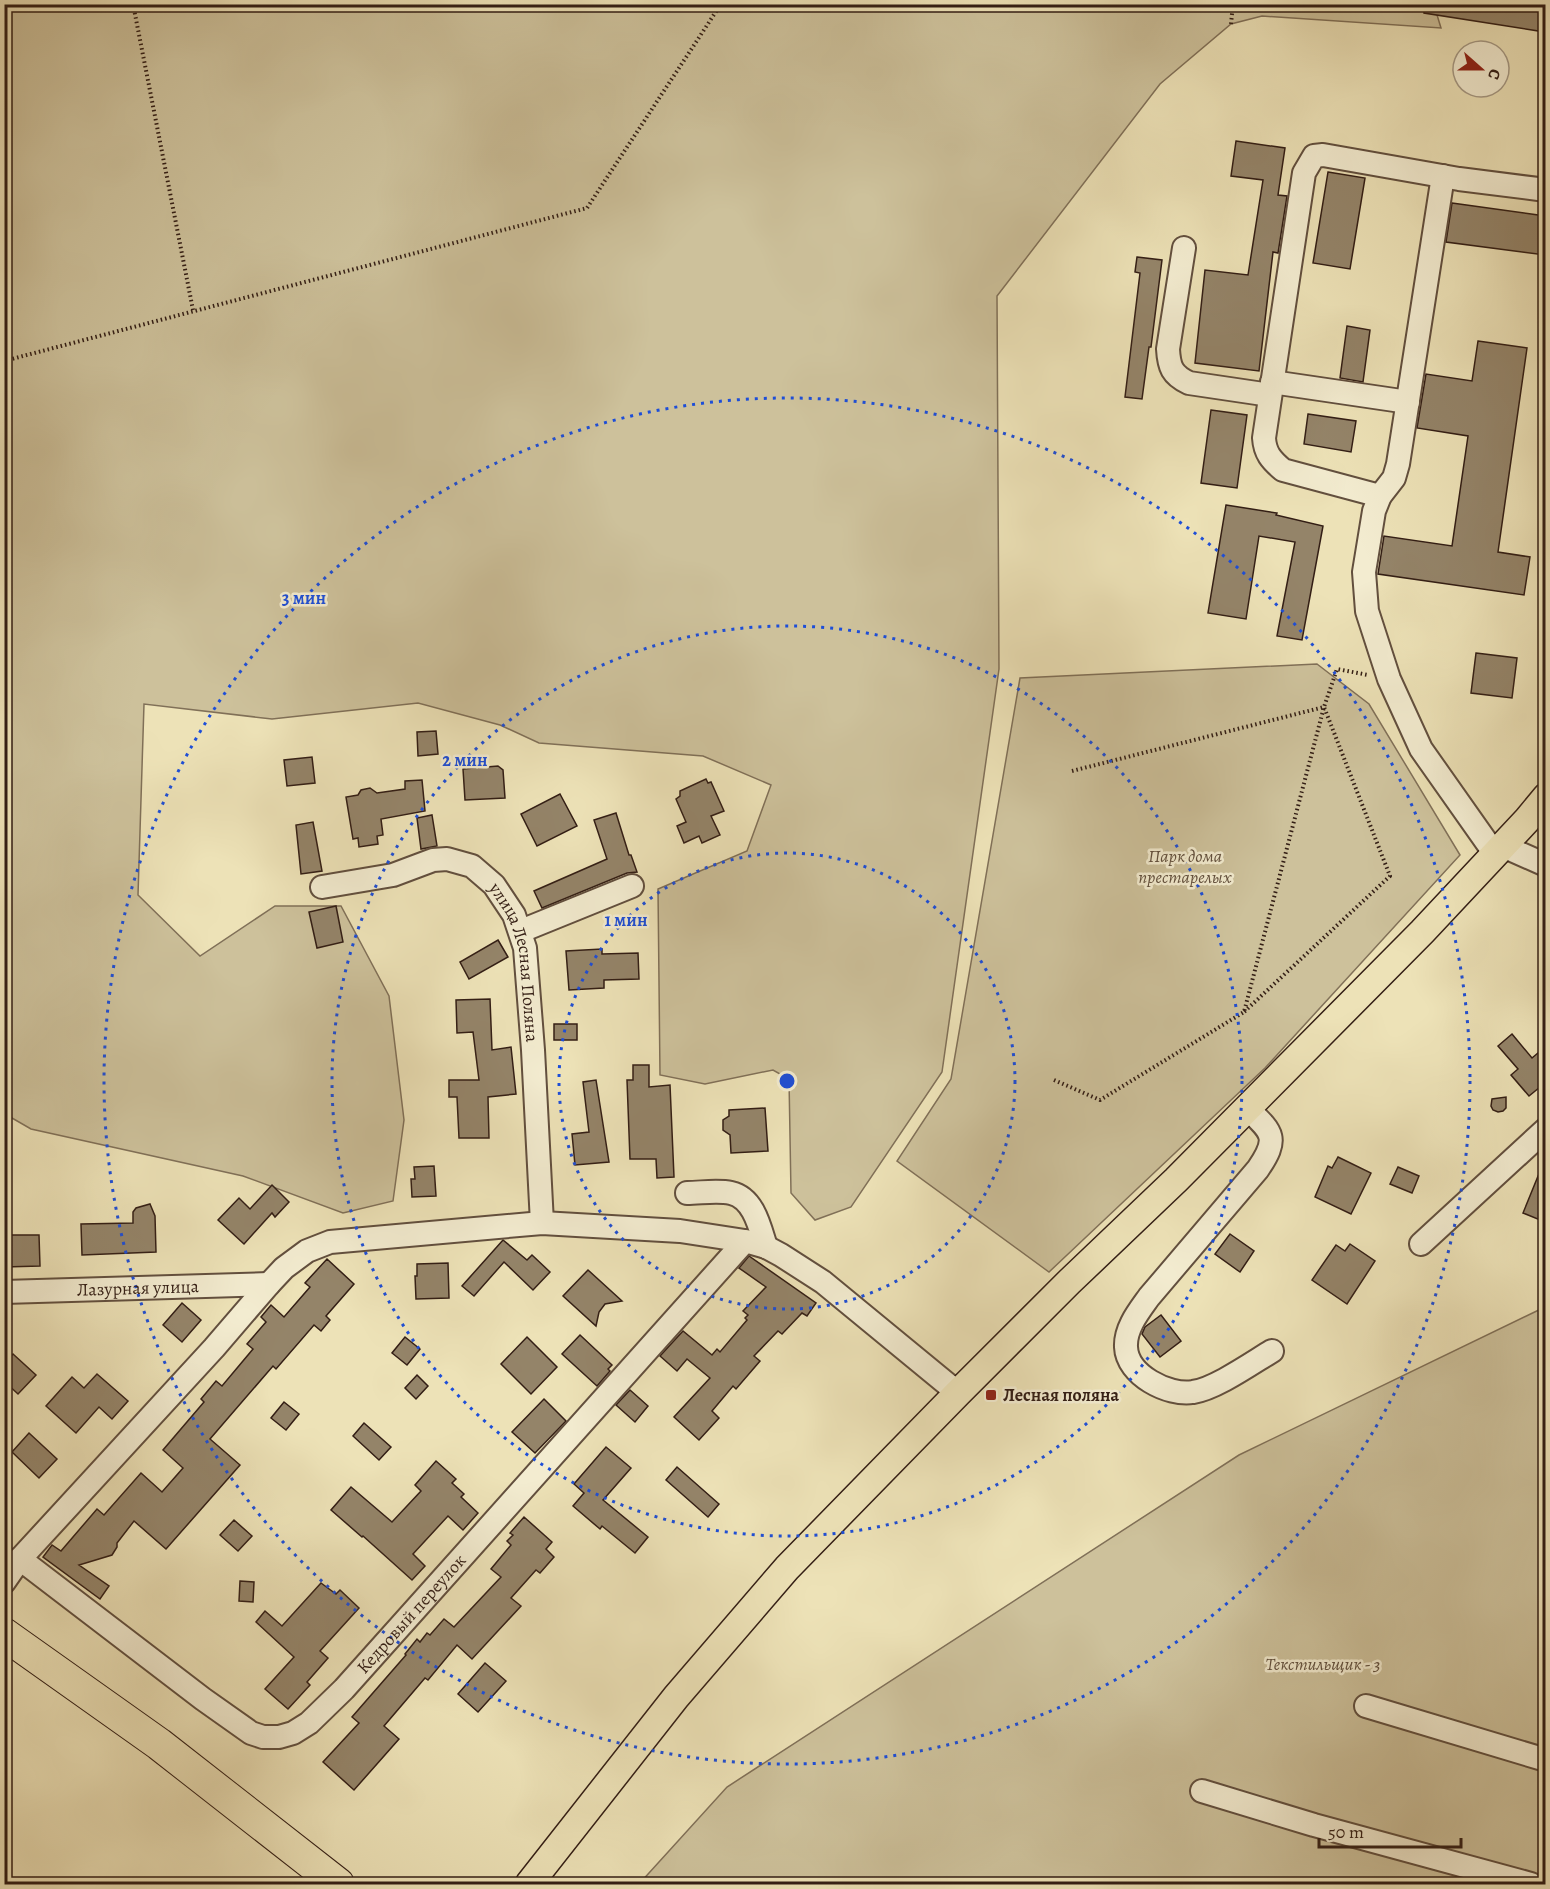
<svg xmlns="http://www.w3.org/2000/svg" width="1550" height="1889" viewBox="0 0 1550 1889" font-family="Alegreya,serif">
<rect width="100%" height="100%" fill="#ede2b7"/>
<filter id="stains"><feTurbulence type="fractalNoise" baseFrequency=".00333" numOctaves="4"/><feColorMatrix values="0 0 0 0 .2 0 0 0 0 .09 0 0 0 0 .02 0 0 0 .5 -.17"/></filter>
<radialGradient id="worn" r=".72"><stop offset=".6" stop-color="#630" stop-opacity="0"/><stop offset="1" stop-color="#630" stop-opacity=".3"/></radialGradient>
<!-- green -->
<g fill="#cdc19b" stroke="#807058" stroke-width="1.5">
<path d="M5 5H1434L1441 28 1262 16 1231 24 1160 84 997 296 999 669 942 1072 851 1207 815 1220 791 1193 789 1079 773 1070 705 1084 660 1075 658 889 747 851 771 785 703 756 539 743 500 725 418 703 272 719 144 704 138 895 200 956 275 906H341L389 996 404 1120 393 1201 343 1213 243 1176 31 1129 5 1114Z"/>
<path d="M1317 664 1369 704 1460 855 1265 1068 1049 1272 897 1161 951 1079 1020 678Z"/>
<path d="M1545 1307V1884H639L727 1787 1239 1455Z"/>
</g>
<!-- building -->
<g fill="#948469" stroke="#331e15" stroke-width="1.5">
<path d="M1424 4H1536L1545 6V32L1424 13Z"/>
<path d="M1236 141 1285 148 1278 195 1287 196 1278 253 1273 252 1259 371 1195 363 1205 270 1248 275 1263 180 1231 176Z"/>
<path d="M1328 172 1365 178 1350 269 1313 263Z"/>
<path d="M1452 203 1545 216V255L1446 242Z"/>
<path d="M1137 257 1162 260 1151 347H1149L1142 399 1125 397 1140 273 1135 272Z"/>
<path d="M1347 326 1370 330 1363 382 1340 378Z"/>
<path d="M1478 341 1527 348 1498 552 1530 557 1524 595 1378 574 1384 536 1452 546 1468 436 1417 428 1426 374 1472 381Z"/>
<path d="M1211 410 1247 415 1237 488 1201 483Z"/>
<path d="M1308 414 1356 421 1351 452 1304 444Z"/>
<path d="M1226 505 1277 513 1276 515 1323 526 1302 640 1277 636 1295 542 1259 536 1246 619 1208 613Z"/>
<path d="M1476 653 1517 658 1512 698 1471 693Z"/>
<path d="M436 731 438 754 418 756 417 732Z"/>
<path d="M312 757 315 783 287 786 284 760Z"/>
<path d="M498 766 503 770 505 798 465 800 463 769Z"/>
<path d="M706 779 708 783 711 782 724 811 711 816 720 835 702 843 699 836 684 843 677 826 686 822 676 799 680 796V791Z"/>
<path d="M422 780 425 811 381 819 383 835 377 836 378 844 359 847 358 838 353 839 346 797 358 795 361 790 370 788 377 793 405 789V781Z"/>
<path d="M560 794 577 826 537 846 521 814Z"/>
<path d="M616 813 629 855H631L637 872 627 873 542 908 534 891 607 859 594 820Z"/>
<path d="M432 815 437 846 421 849 417 818Z"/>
<path d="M313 822 322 871 301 874 296 825Z"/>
<path d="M336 906 343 942 317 948 309 912Z"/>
<path d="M498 940 508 957 469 979 460 962Z"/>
<path d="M602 949V954L638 953 639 979 604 980V988L569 990 566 951Z"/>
<path d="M490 999 492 1050 511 1047 516 1094 488 1097 489 1138H459L457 1097H449V1080H479L473 1032 457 1033 456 1000Z"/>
<rect x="554" y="1024" width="23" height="16"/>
<path d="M1512 1034 1532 1058 1545 1047V1083L1529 1096 1511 1075 1518 1069 1498 1046Z"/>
<path d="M633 1065H649V1087L670 1085 674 1177 657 1178 656 1159H630L627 1080H633Z"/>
<path d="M596 1080 609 1162 575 1165 572 1134 589 1132 583 1082Z"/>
<path d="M1506 1097V1108L1503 1111 1498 1112 1493 1110 1491 1106 1492 1099Z"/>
<path d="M765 1108 768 1151 731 1153 730 1135 723 1130V1120L729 1116V1110Z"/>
<path d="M1338 1157 1371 1173 1351 1214 1315 1197 1328 1166 1332 1168Z"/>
<path d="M1545 1159V1222L1523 1213Z"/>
<path d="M434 1166 436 1196 412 1197 411 1179H415L414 1167Z"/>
<path d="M1398 1167 1419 1176 1412 1193 1390 1184Z"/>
<path d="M272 1185 289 1202 275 1217 272 1213 244 1244 218 1220 239 1198 250 1209Z"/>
<path d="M150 1204 155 1216 156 1252 82 1255 81 1224 133 1223V1212L136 1208Z"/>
<path d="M1230 1234 1254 1251 1240 1272 1215 1254Z"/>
<path d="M4 1235H39L40 1266 4 1267Z"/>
<path d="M503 1240 527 1260 532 1255 550 1272 533 1290 504 1262 474 1296 462 1286Z"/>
<path d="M1350 1244 1375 1261 1347 1304 1312 1280 1336 1245 1345 1251Z"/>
<path d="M749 1256 816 1303 807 1316 802 1313 782 1334 778 1331 754 1356 760 1361 736 1389 733 1386 712 1411 719 1418 699 1440 674 1417 710 1378 687 1359 677 1371 660 1356 683 1331 712 1355 717 1349 720 1352 747 1320 745 1318 748 1315 743 1311 766 1287 739 1268Z"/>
<path d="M327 1259 354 1284 326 1316 330 1320 321 1331 314 1325 276 1369 273 1366 210 1439 240 1465 166 1549 134 1521 117 1543V1547L112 1555 79 1565 109 1586 100 1599 43 1557 52 1545 61 1551 97 1509 104 1515 141 1473 162 1492 183 1468 163 1450 204 1402 201 1399 216 1381 222 1386 253 1349 247 1344 266 1322 261 1317 271 1305 284 1317 310 1287 305 1283Z"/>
<path d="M448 1263 449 1298 416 1299 415 1276H417V1264Z"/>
<path d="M588 1270 622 1301 605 1304 599 1312 596 1326 563 1296Z"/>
<path d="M182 1303 201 1320 182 1342 163 1325Z"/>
<path d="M1161 1315 1181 1341 1160 1357 1142 1334 1145 1327Z"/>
<path d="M580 1335 612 1365 608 1369 610 1371 597 1386 562 1354Z"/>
<path d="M405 1337 420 1349 407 1365 392 1353Z"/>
<path d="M527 1337 557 1367 531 1394 501 1364Z"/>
<path d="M13 1354 36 1375 18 1394 4 1381V1363Z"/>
<path d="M97 1374 128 1401 112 1419 99 1407 76 1433 46 1406 72 1377 84 1388Z"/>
<path d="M417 1375 428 1386 416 1399 405 1388Z"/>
<path d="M630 1390 648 1406 635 1422 616 1405Z"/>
<path d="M544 1399 566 1421 535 1453 512 1432Z"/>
<path d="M284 1402 299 1414 286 1430 271 1418Z"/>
<path d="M364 1423 391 1447 379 1460 353 1436Z"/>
<path d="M29 1433 57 1459 39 1478 12 1452Z"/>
<path d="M606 1447 631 1468 603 1500 648 1537 635 1553 602 1526 600 1529 573 1506 584 1493 574 1484Z"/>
<path d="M436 1461 456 1479 452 1483 464 1494 461 1497 478 1513 463 1530 448 1516 413 1554 425 1566 412 1580 363 1536 362 1537 331 1510 351 1487 392 1522 421 1491 415 1485Z"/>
<path d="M677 1467 719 1504 708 1517 666 1480Z"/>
<path d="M524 1517 552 1542 546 1549 554 1557 540 1573 536 1570 511 1598 521 1606 472 1659 457 1645 428 1680 425 1678 384 1726 399 1739 354 1790 323 1762 359 1723 352 1717 406 1655 405 1654 417 1639 420 1642 427 1633 430 1635 444 1619 454 1627 501 1577 491 1569 511 1545 507 1541 513 1535 510 1533Z"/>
<path d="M234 1520 252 1536 238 1551 220 1535Z"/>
<path d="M240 1581 254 1582 253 1602 239 1601Z"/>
<path d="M321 1583 336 1594 340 1590 359 1608 320 1651 328 1658 307 1682 310 1685 288 1709 265 1689 294 1657 256 1622 265 1611 282 1626Z"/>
<path d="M485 1663 506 1681 478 1712 458 1694Z"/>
</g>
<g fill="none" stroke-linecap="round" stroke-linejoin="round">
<defs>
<g id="minor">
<path d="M1443 176 1398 464 1394 478 1380 496 1374 511 1364 572 1367 611 1389 679 1421 749 1495 854"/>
<path d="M1184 248 1168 349C1169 367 1172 375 1189 383L1270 395"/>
<path d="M1272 382 1408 402"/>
<path d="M1380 496 1283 470C1271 460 1265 453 1264 438L1304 173 1314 156 1323 155 1459 179 1546 190"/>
<path d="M1503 846 1546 865"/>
<path id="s1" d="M322 887 393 875 433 860 447 859 472 866 494 885 514 915 525 948 533 1050 542 1223"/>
<path d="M521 931 632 886"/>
<path d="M1248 1109C1273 1133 1279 1138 1258 1169L1149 1297C1139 1311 1125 1328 1126 1347 1127 1375 1168 1396 1193 1392 1215 1389 1252 1363 1272 1351"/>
<path d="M687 1193C701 1193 717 1190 731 1193 754 1198 760 1228 766 1247"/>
<path d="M1421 1244 1546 1129"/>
<path id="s2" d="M4 1292 269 1284"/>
<path id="s3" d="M20 1559 203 1699 251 1733 263 1737H279L293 1733 309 1723 344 1689 745 1241"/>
<path d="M4 1582 20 1559 214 1348 269 1284 284 1268 307 1251 330 1242 542 1223 680 1231 745 1241 766 1247 781 1255 823 1282 958 1393"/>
<path d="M1366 1706 1546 1760"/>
<path d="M1202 1791 1314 1825 1531 1884"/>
</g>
<path id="major" d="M529 1884 676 1697 787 1568 958 1393 1069 1282 1176 1180 1422 932 1527 820 1546 797"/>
<path id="highway" d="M4 1634 159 1744 338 1884"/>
</defs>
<!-- minor casing -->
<use href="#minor" stroke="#624f3e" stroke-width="26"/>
<!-- major casing -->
<use href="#major" stroke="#331e15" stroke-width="30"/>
<!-- highway casing -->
<use href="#highway" stroke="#331e15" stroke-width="34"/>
<!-- path -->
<g stroke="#331e15" stroke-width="4" stroke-dasharray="1.5 3" stroke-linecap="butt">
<path d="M133 4 193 310"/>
<path d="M1231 24 1233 4"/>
<path d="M4 361 587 208 721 4"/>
<path d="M1072 771 1324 707 1390 876 1244 1012"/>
<path d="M1054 1080 1100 1100 1244 1012 1324 707 1337 669 1368 675"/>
</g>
<!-- minor -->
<use href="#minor" stroke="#f3ecd0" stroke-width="22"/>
<!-- major -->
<use href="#major" stroke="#ede2b7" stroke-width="27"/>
<!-- highway -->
<use href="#highway" stroke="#ede2b7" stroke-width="32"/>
</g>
<!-- distance rings -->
<g fill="none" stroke="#1d4ed8" stroke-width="3" stroke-dasharray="3 6">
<circle cx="787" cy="1081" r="228"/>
<circle cx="787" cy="1081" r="455"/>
<circle cx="787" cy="1081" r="683"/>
</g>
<!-- markers -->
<rect fill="#8f2418" stroke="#f3ecd0" stroke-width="2" x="985" y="1389" width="12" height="12" rx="3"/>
<g text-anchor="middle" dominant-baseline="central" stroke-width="5" stroke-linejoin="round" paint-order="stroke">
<!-- park labels -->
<g font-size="18" font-style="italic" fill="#614f3d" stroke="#f3ecd0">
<text x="1185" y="856">Парк дома<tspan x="1185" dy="21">престарелых</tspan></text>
<text x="1323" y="1664">Текстильщик - 3</text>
</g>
<!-- street labels -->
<g font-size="18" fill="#331e15" stroke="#f3ecd0">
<text stroke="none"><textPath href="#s1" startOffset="266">улица Лесная Поляна</textPath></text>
<text stroke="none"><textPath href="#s2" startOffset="134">Лазурная улица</textPath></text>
<text stroke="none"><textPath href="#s3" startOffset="501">Кедровый переулок</textPath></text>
</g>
<!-- poi labels -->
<g font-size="18" font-weight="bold" fill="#331e15" stroke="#f3ecd0" text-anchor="start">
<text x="1003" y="1395">Лесная поляна</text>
</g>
</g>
<circle cx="787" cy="1081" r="9" fill="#1d4ed8" stroke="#f3ecd0" stroke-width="3"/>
<g font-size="18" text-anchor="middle" font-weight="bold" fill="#1d4ed8" stroke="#f3ecd0" stroke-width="5" stroke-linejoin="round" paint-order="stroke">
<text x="304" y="604">3 мин</text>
<text x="465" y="766">2 мин</text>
<text x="626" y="926">1 мин</text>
</g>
<!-- margin -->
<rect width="1550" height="1889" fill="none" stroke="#ede2b7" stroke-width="24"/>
<rect x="6" y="6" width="1538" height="1877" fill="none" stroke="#331e15" stroke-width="3"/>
<rect x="12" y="12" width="1526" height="1865" fill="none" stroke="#331e15" stroke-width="1.5"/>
<!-- north arrow -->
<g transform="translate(1481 69) rotate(111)"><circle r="28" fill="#f3ecd0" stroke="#a69a85" stroke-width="1.5"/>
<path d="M0-4.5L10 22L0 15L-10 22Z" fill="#8f2418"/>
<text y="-9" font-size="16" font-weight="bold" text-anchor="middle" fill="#331e15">С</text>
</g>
<!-- scale -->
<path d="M1319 1838v9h142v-9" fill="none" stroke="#331e15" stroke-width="3"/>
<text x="1328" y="1838" font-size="18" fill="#331e15" stroke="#f3ecd0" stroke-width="4.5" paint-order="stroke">50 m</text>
<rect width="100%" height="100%" filter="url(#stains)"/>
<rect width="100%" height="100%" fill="url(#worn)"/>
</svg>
